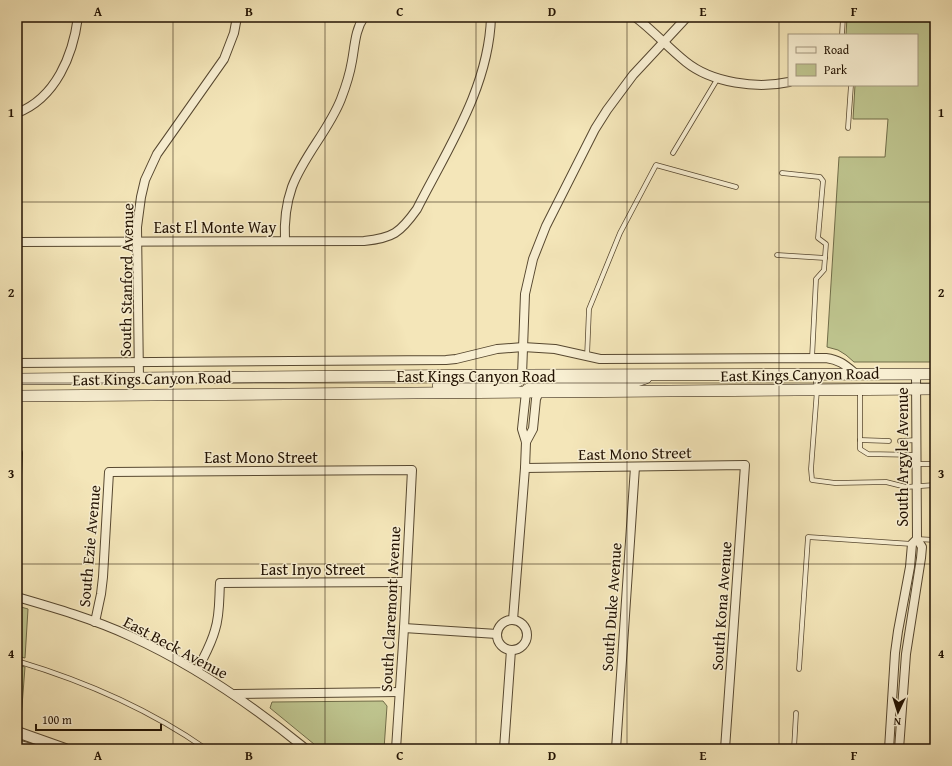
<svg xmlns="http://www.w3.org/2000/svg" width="952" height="766" viewBox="0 0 952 766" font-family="'Gentium Book Plus',serif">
<rect width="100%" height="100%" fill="#f4e6b9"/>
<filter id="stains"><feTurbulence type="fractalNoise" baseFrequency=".005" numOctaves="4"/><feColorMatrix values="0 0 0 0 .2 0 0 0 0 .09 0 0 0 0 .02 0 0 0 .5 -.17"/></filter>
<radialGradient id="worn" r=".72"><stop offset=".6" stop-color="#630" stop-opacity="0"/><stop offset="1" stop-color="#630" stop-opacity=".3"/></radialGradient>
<!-- green -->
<g fill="#bec48e" stroke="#706c48">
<path d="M847 17H935V362H854L846 355 838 350 827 347 839 157H885L888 119H853L855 85H917V35H846Z"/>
<path d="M21 607 28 609 25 658 17 656V610Z"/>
<path d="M17 665 25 667 21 719 17 718Z"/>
<path d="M383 701 387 706 384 749H320L270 708 272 702Z"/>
</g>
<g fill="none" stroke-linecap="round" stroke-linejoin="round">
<defs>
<g id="service">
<path d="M842 35 843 17"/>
<path d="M848 128 851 85"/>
<path d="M673 153 718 78"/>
<path d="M782 173 820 177 823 181 818 238 826 244 824 270 816 279 812 358"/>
<path d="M777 255 825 258"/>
<path d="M587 357 589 309 620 233 656 165 736 187"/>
<path d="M815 375 817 390 811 469 812 480 835 483 886 482 906 487 935 485"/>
<path d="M860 390V449L868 454 917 455"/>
<path d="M860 440 889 441"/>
<path d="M900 441 917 440"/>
<path d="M917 464H935"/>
<path d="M917 539 935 540"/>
<path d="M17 661C84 681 149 709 206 749"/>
<path d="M799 669 808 537 912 544"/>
<path d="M794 749 796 713"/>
</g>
<g id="minor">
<path d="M635 17C653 30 668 48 686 62 712 83 757 89 789 82"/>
<path d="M17 113C56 98 73 55 78 17"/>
<path d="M285 241C284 222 286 204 292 187 304 155 329 130 341 99 346 86 350 73 352 61 355 45 355 30 364 17"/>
<path d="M17 242 364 241C393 238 400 233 417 209 448 148 489 87 491 17"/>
<path d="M17 363 446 360 456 359 497 349 523 347 555 349 600 359 826 358C840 360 845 365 856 374"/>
<path d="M522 375 525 294 533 259 546 226 595 129 607 110 633 75 687 17"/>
<path d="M139 379 137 227 141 197 145 180 157 154 224 59 234 33 237 17"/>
<path d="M526 442 533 429 536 399 539 392"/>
<path d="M17 453H18L17 475"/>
<path d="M525 468 745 465 725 749"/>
<path d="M17 597C55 608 93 619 130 636 194 665 252 705 306 749"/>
<path d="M513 620 525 468 526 442 522 429 526 392"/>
<circle cx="512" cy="635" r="15"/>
<path d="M95 622 101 594 103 577 109 472 412 470 404 628 396 749"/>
<path d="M404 628 497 634"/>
<path d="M197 671C203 658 211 645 215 630 220 615 219 599 220 583L406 582"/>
<path d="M235 694 399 692"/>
<path d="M504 749 511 650"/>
<path d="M616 749 635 467"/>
<path d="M889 749 895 653 898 631 910 567 912 544 917 539"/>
<path d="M899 749 906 654 921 558 922 547 917 539 916 374"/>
</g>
<g id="tertiary">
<path d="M17 732 65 749"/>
<path d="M17 745 31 749"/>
</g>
<g id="secondary">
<path d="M17 379 522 375 935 374"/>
<path d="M438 385 512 384 520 380 522 375"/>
<path d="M527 390 535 385H541L630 383 646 378"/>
<path d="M17 396 935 389"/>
</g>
</defs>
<!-- service casing -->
<use href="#service" stroke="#574830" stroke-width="5.5"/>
<!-- minor casing -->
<use href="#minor" stroke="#574830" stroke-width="10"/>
<!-- tertiary casing -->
<use href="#tertiary" stroke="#574830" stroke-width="12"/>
<!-- secondary casing -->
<use href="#secondary" stroke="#231303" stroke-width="12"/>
<!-- service -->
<use href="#service" stroke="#f8efd2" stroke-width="4"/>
<!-- minor -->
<use href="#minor" stroke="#f8efd2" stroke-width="8"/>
<!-- tertiary -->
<use href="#tertiary" stroke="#f8efd2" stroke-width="10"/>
<!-- secondary -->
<use href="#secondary" stroke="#f8efd2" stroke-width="11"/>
</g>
<!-- grid -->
<path fill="none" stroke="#231303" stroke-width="1" stroke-opacity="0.55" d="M173 17V749M325 17V749M476 17V749M627 17V749M779 17V749M17 202H935M17 383H935M17 564H935"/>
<g text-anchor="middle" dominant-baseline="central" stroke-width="3" stroke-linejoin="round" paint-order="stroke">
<!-- street labels -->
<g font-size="16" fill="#231303" stroke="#f8efd2">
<text x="215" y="227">East El Monte Way</text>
<text transform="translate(126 280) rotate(-89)">South Stanford Avenue</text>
<text transform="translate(800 374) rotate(-1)">East Kings Canyon Road</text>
<text x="476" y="376">East Kings Canyon Road</text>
<text transform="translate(152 378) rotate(-1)">East Kings Canyon Road</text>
<text transform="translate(635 453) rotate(-1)">East Mono Street</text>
<text x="261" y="457">East Mono Street</text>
<text transform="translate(902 457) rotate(-90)">South Argyle Avenue</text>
<text transform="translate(89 546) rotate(-85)">South Ezie Avenue</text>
<text x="313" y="569">East Inyo Street</text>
<text transform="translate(721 606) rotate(-86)">South Kona Avenue</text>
<text transform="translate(611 607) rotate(-86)">South Duke Avenue</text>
<text transform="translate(390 609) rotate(-87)">South Claremont Avenue</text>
<text transform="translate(176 647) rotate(28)">East Beck Avenue</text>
</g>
</g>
<!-- margin -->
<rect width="952" height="766" fill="none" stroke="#f4e6b9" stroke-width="44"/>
<!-- legend -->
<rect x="788" y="34" width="130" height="52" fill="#f8efd2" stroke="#a3977f"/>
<rect x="796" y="47" width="20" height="6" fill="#f8efd2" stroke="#a3977f"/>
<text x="824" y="54" font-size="12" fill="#231303">Road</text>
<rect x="796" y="64" width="20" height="12" fill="#bec48e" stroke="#a3977f"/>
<text x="824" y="74" font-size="12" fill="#231303">Park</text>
<!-- north arrow -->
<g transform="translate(898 712) rotate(184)" stroke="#f8efd2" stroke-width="3" paint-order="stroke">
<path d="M0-3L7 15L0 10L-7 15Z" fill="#231303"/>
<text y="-6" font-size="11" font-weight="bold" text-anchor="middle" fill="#231303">N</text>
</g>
<!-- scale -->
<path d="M36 724v6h125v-6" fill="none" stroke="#231303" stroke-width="2"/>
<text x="42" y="724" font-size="12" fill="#231303" stroke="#f8efd2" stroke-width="3" paint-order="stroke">100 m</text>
<rect x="22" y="22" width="908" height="722" fill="none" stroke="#231303" stroke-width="1.5"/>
<g font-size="13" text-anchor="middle" font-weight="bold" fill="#231303">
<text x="98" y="16">A</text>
<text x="249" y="16">B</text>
<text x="400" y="16">C</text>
<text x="552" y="16">D</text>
<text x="703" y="16">E</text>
<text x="854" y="16">F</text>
<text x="11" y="117">1</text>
<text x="941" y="117">1</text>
<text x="11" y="297">2</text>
<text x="941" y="297">2</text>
<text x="11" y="478">3</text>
<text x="941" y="478">3</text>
<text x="11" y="658">4</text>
<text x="941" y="658">4</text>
<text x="98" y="760">A</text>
<text x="249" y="760">B</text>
<text x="400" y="760">C</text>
<text x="552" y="760">D</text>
<text x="703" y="760">E</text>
<text x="854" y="760">F</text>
</g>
<rect width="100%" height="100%" filter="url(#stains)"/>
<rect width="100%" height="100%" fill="url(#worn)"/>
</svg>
